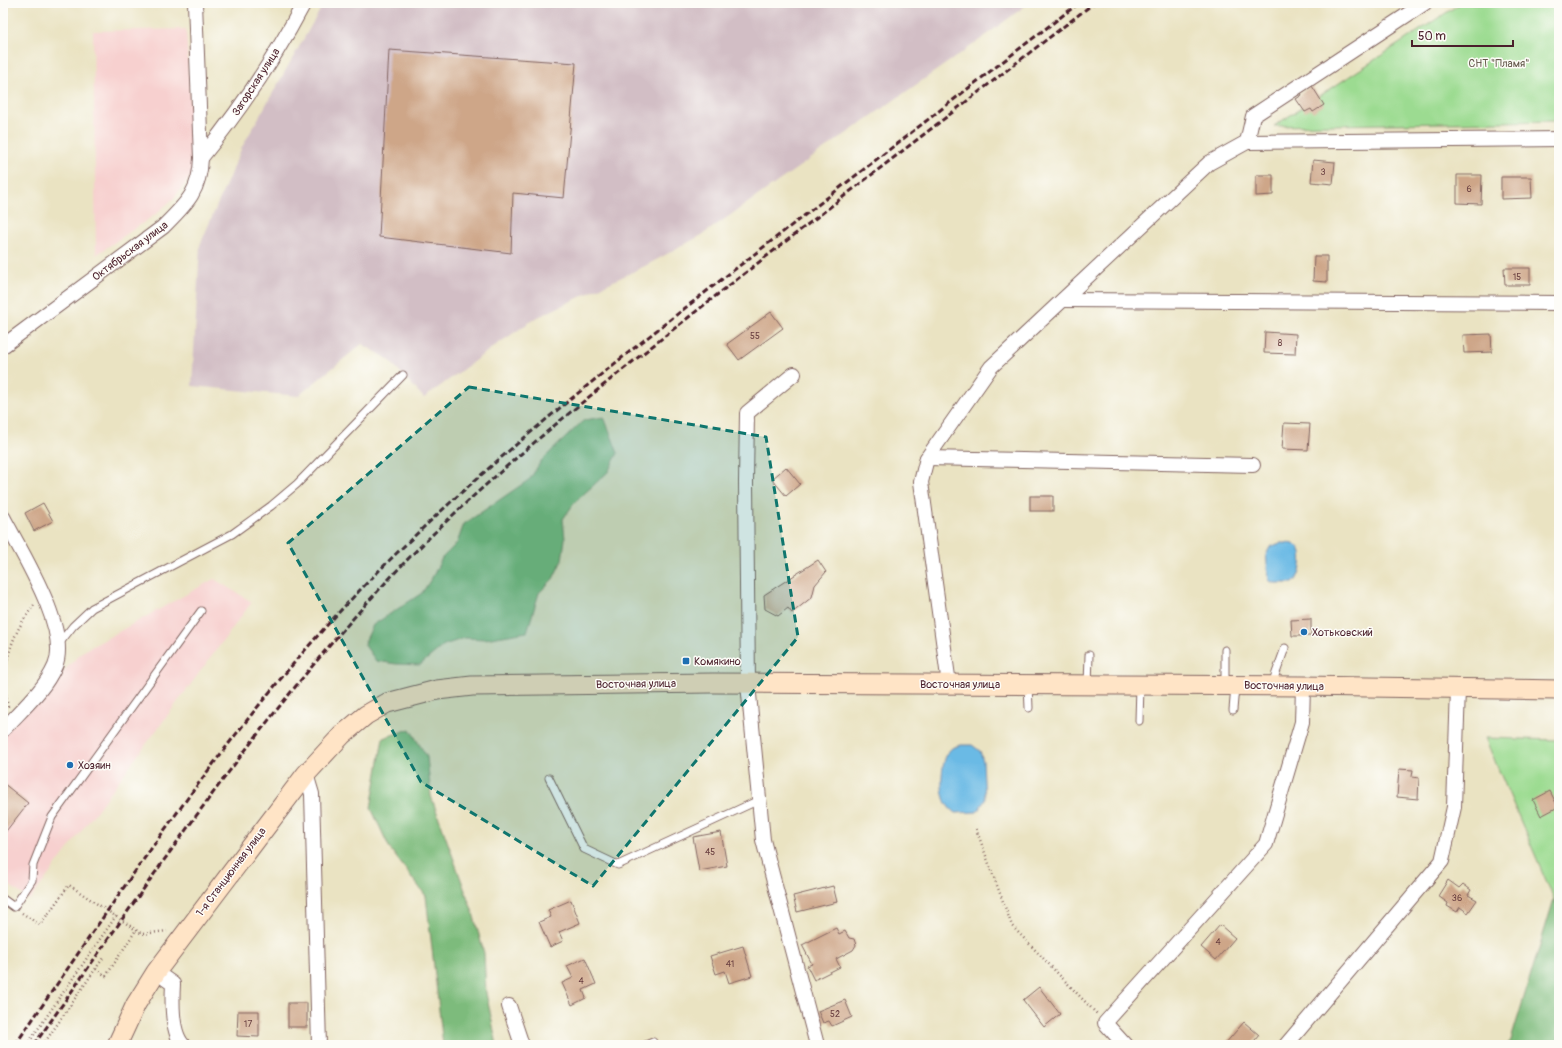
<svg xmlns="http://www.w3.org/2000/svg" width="1562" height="1048" viewBox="0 0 1562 1048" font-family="Pangolin,sans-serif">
<rect width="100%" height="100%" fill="#fdfcf7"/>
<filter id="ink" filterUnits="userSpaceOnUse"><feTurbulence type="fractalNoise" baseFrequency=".025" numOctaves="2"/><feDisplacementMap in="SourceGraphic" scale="8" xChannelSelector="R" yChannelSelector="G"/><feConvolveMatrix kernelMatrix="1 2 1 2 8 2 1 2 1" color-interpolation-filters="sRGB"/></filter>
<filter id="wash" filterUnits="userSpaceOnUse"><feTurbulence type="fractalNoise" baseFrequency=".012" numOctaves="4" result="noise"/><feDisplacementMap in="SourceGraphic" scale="16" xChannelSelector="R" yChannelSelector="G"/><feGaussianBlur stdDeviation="0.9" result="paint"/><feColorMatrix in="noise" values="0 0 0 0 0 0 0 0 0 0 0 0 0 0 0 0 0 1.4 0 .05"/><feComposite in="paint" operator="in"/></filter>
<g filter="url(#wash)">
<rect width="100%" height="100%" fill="#eae3c2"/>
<!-- built -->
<g fill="#f7d0cf">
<path d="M186 29 194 159 192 175 174 198 156 214 96 255 93 31Z"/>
<path d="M214 579 252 602 30 900 3 881V735L82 652Z"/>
</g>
<!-- industrial -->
<path fill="#d2bec5" d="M324 3H1029L977 42 702 235 645 266 536 318 496 345 424 398 388 359 362 344 298 396 192 386 200 245 242 147Z"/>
<!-- green -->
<g fill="#9cdb91" stroke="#737d5e">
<path d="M1461 3H1559V121L1274 126Z"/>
<path d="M1485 738 1559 740V909L1554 899Z"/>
</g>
<!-- forest -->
<g fill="#7dbb7b" stroke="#646d53">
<path d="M604 417 618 453 608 472 575 502 563 519 565 539 562 560 553 579 539 593 527 632 485 639 465 638 444 645 420 665 396 664 376 661 364 644 373 625 422 593 433 576 442 558 457 543 464 524 530 479 541 461 584 420Z"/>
<path d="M410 729 427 757 431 796 473 913 484 953 486 993 497 1045H443L426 896 390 849 371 808 383 738Z"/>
<path d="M1554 899 1559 909V1045H1508L1511 1040Z"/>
</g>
<!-- water -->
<g fill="#6abae5" stroke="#5a6c88">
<path d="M1280 543C1284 543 1292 543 1296 545 1306 550 1301 578 1293 583H1273L1269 580 1266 555 1270 547Z"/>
<path d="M961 745H972L980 751 983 761 985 800 977 812 955 813C950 809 946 805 944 798 940 786 941 756 952 748 955 746 959 746 961 745Z"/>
</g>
<g id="blocks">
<!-- building -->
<g fill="#cea688">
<path d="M389 50 576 63 564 198 513 193 511 253 379 237Z"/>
<path d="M1312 86 1324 105 1313 112 1311 109 1305 112 1296 99 1302 95 1301 93Z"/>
<path d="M1313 160 1335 162 1333 184 1311 182Z"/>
<path d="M1256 175H1273V195L1256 196Z"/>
<path d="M1457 175H1482L1481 204 1457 203Z"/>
<path d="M1501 177H1531L1532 198 1501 199Z"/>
<path d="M1314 256H1327V282L1313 281Z"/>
<path d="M1504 268H1530V285H1505Z"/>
<path d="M771 312 783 328 739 360 727 344Z"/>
<path d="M1265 332 1296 334 1295 354 1264 353Z"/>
<path d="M1491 334 1492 352 1464 353 1463 335Z"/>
<path d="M1284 423 1310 424 1308 450 1282 449Z"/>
<path d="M786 467 800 484 786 496 772 479Z"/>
<rect x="1030" y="496" width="23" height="15"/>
<path d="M43 503 53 521 34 531 25 513Z"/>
<path d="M818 560 826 572 815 585 812 597 792 613 788 608 778 616 765 609 764 595Z"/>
<path d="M1311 619V636H1292L1291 620Z"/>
<path d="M1399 769 1413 770 1412 777 1419 778 1418 799 1397 797Z"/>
<path d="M3 783 28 803 3 835Z"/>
<path d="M1550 791 1558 807 1541 816 1533 800Z"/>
<path d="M721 832 727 866 699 871 693 837Z"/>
<path d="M1448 880 1459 888 1463 884 1471 890 1468 895 1477 900 1468 913 1460 907 1457 912 1447 906 1448 903 1438 896Z"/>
<path d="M833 886 837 902 797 912 793 896Z"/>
<path d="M571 900 580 923 559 932 563 941 550 947 539 922 551 917 548 910Z"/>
<path d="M1220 925 1235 938 1216 960 1201 947Z"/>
<path d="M836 928 839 934 845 931 849 938 854 939 856 945 853 950 836 959 840 967 814 980 807 966 812 964 802 945Z"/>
<path d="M743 946 752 976 729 983 725 971 716 974 710 956Z"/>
<path d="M585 958 596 984 583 990 586 998 572 1005 562 983 573 978 567 966Z"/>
<path d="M1039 987 1060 1014 1044 1027 1023 1000Z"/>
<path d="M845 1000 852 1017 832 1026 829 1021 823 1023 818 1011Z"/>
<rect x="288" y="1003" width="19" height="24"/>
<path d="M238 1011H259V1037L237 1036Z"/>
<path d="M1244 1022 1259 1035 1251 1045H1224Z"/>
<path d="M761 1041 764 1045H754Z"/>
</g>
</g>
</g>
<g filter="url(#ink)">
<use href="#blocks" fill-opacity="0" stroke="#826460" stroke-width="1"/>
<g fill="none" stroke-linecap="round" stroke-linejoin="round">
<defs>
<g id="service">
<path d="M58 645 73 626 92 608 211 545 232 534 271 506 297 484 403 375"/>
<path d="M1225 684V650"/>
<path d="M1272 684 1285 648"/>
<path d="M1028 685 1029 708"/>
<path d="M1088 685 1089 655"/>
<path d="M1233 710 1235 687"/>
<path d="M1139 721 1140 686"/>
<path d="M549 778 584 849 618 865 759 800"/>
<path d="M3 899 14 907 32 880 33 865 52 817 201 611"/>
<path d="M646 1045 653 1042"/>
</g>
<g id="minor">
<path d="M1247 142 1253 116 1425 3"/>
<path d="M201 158C241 109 275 58 304 3"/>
<path d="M1063 300 1559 303"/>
<path d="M3 346 163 227C186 204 200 192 201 158L195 3"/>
<path d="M794 374 747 413 746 482 748 684 763 840 817 1045"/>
<path d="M927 458 1253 465"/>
<path d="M3 517C20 550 71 630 55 666 44 691 21 710 3 730"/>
<path d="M949 684 921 482 927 458 991 367 1209 163 1247 142 1559 139"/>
<path d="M306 774 312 794 319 1045"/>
<path d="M156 972 173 984C172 1001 171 1032 183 1045"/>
<path d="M509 1006 522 1045"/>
<path d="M1125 1045 1105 1023 1266 844 1302 722 1303 686"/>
<path d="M1286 1045 1442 861 1454 807 1458 689"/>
</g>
<path id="secondary" d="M117 1045 136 1004 156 972 306 774 342 735 366 715 387 703 437 690 472 686 713 683 1303 686 1559 690"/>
</defs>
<!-- service casing -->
<use href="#service" stroke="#826460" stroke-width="9"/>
<!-- minor casing -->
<use href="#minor" stroke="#826460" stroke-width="16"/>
<!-- secondary casing -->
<use href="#secondary" stroke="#826460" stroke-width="21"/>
<!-- path -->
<g stroke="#826460" stroke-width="2.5" stroke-dasharray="1 3" stroke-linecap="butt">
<path d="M8 707C0 669 10 636 34 605"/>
<path d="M976 829 1012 926 1097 1014"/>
<path d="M22 913 40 925 69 885 142 934 167 931"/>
<path d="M96 969 106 976 136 930"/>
<path d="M27 1045 116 916"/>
<path d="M43 1045 103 958"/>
</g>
<!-- service -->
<use href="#service" stroke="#fff" stroke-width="7"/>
<!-- minor -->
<use href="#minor" stroke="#fff" stroke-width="14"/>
<!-- secondary -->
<use href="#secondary" stroke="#ffe4c6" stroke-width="19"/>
<!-- rail -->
<g stroke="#4a1f2b" stroke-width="3" stroke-dasharray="6 3" stroke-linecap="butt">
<path d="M15 1045C115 901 212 752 330 622 447 494 585 386 721 280 840 188 959 95 1079 3"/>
<path d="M34 1045C151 879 264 709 405 562 500 465 607 382 713 298 840 199 967 101 1094 3"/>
</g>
</g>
</g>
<!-- marked area -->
<path fill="#0f766e" fill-opacity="0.2" stroke="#0f766e" stroke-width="3" stroke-dasharray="8 5" stroke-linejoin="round" d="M469 387 766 437 798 637 593 886 421 782 288 543Z"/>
<!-- markers -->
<g fill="#1f6fb2" stroke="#fdfcf7" stroke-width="1.5">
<circle cx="1304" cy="632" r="4"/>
<rect x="682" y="657" width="8" height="8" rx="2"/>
<circle cx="70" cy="765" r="4"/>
</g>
<g text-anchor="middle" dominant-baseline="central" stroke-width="3" stroke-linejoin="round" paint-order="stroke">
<!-- number labels -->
<g font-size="9" fill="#6b4142">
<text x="1323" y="172">3</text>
<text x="1469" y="189">6</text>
<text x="1517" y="277">15</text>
<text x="755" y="336">55</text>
<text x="1280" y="343">8</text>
<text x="710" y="852">45</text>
<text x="1457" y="898">36</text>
<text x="1218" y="942">4</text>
<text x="730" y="964">41</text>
<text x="581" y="981">4</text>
<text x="835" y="1014">52</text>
<text x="248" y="1024">17</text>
</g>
<!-- park labels -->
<g font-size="11" fill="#63574a" stroke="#fdfcf7">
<text x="1499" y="63">СНТ "Пламя"</text>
</g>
<!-- street labels -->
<g font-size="11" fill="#4a1f2b" stroke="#fdfcf7">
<text transform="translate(256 82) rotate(-57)">Загорская улица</text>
<text transform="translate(130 251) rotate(-37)">Октябрьская улица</text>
<text transform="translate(636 684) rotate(-1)">Восточная улица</text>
<text x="960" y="684">Восточная улица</text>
<text transform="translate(1284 686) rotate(1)">Восточная улица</text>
<text transform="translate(231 872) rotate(-53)">1-я Станционная улица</text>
</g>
<!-- poi labels -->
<g font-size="11" fill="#4a1f2b" stroke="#fdfcf7" text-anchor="start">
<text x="1312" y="632">Хотьковский</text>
<text x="694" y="661">Комякино</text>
<text x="78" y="765">Хозяин</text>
</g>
</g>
<!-- margin -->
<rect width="1562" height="1048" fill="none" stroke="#fdfcf7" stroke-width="16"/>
<!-- scale -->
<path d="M1412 40v6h101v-6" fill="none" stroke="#4a1f2b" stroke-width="2"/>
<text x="1418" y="40" font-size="12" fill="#4a1f2b" stroke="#fdfcf7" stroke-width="3" paint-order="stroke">50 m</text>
</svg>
